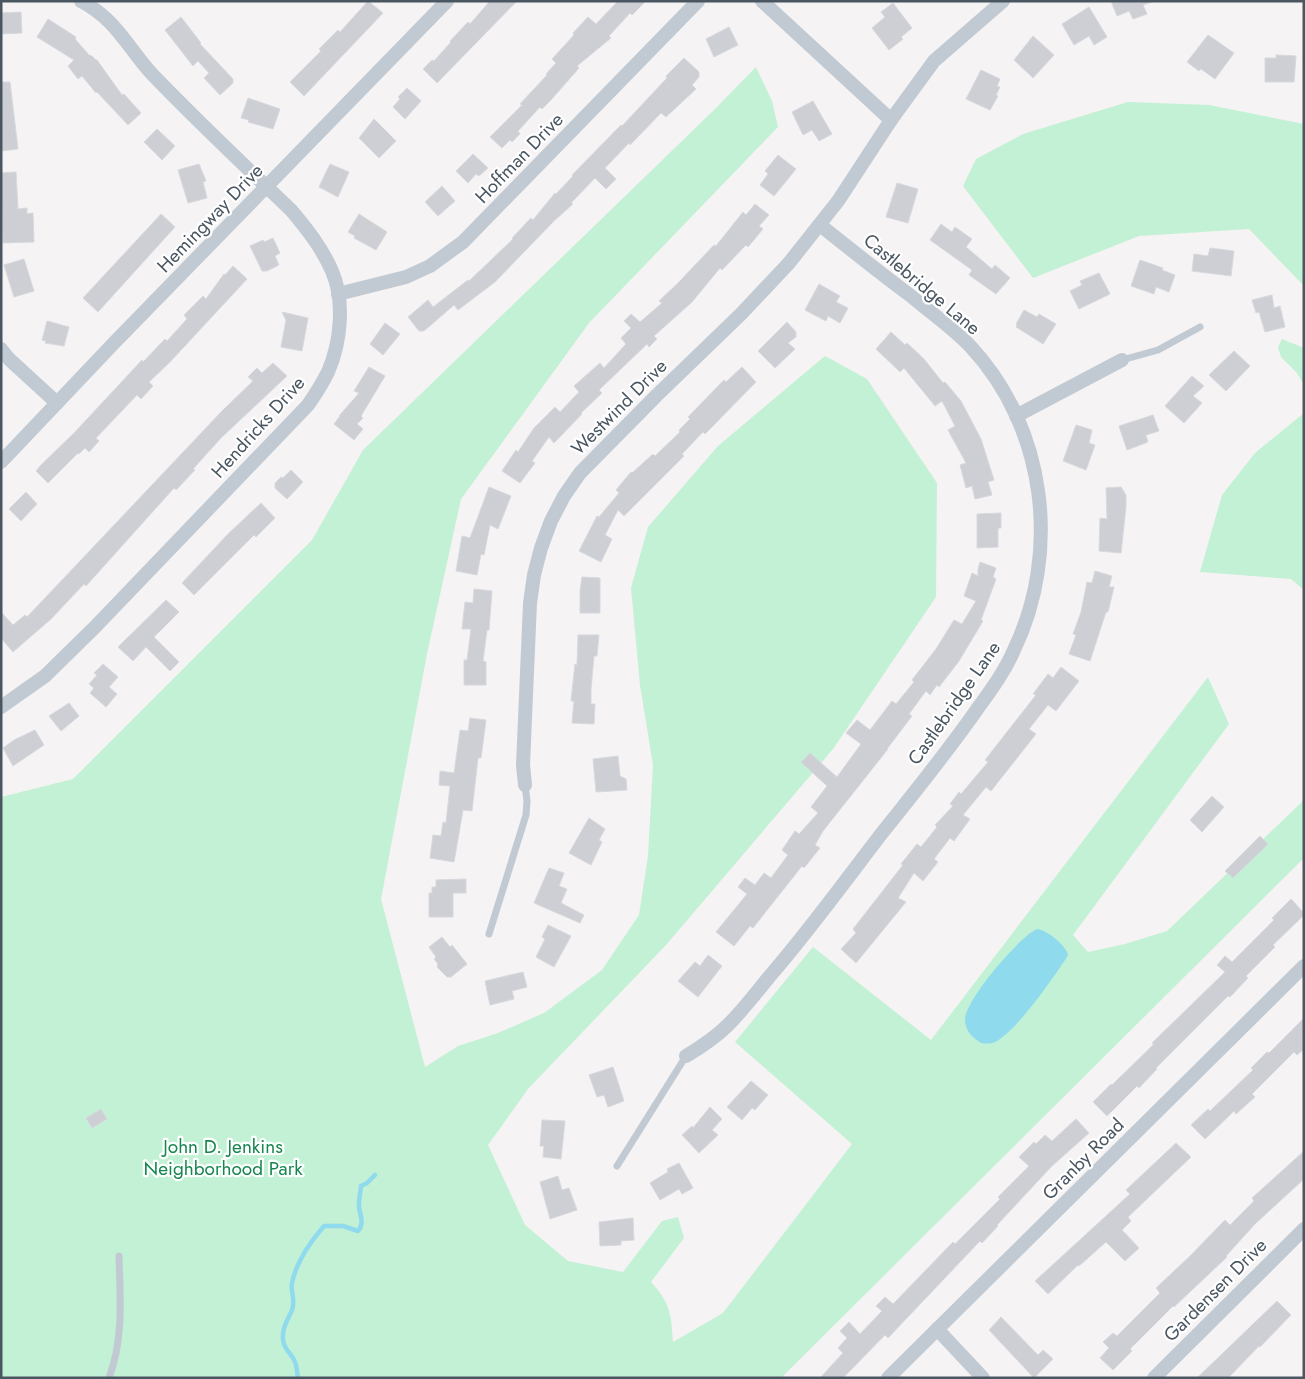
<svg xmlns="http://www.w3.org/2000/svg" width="1305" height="1379" viewBox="0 0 1305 1379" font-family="Jost,sans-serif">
<rect width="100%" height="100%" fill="#f5f3f3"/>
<!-- green -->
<g fill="#c3f1d5">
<path d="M756 67 772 101 778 127 589 323 461 499 427 654 381 899 425 1067 458 1046 498 1033 544 1013 602 970 639 915 648 856 653 765 640 685 631 588 648 527 718 446 825 356 867 379 937 483 936 597 833 749 666 945 528 1089 488 1145 525 1225 568 1261 623 1272 662 1221 678 1217 684 1238 651 1282C671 1304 671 1314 673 1342L723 1313 852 1144 735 1042 813 947 931 1040 1208 677 1229 724 1073 935 1088 952 1125 944 1167 931 1304 800V858L781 1378H1V797L73 779 312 540 363 450 714 110Z"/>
<path d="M1128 102 1209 105 1304 124V286L1249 229 1139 236 1033 278 963 186 976 159 1023 134Z"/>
<path d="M1282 339 1304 348V385L1297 373 1281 357 1278 347Z"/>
<path d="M1304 413V590L1291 579 1200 572 1222 495 1255 453Z"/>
</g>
<!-- water -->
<path fill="#90daee" d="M1037 929C1047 930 1064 944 1068 954L1067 957C1054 977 1017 1030 997 1041 992 1044 987 1044 981 1043 972 1037 965 1031 965 1019 966 999 1019 937 1037 929Z"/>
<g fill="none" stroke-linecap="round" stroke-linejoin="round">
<!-- stream -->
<path stroke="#90daee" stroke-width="4.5" d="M298 1378C297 1373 297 1367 295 1362 292 1354 283 1349 283 1339 282 1327 288 1320 292 1310 296 1299 290 1291 292 1283 296 1263 311 1241 324 1226H343L358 1231C366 1222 358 1213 359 1203 359 1197 361 1191 361 1186L367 1183 375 1175"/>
</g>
<!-- building -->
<g fill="#cdcfd5" stroke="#d7d9de">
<path d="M368 1 383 13 304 96 290 82 321 51 319 49 338 30 340 32Z"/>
<path d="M490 1H517L437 83 423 69 432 60 434 61 451 42 450 41 468 22 470 24Z"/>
<path d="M618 1H646L632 15 630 13 609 36 611 38 577 66 579 68 551 100 542 109 540 107 518 131 520 134 512 142 510 140 502 148 490 137 522 105 520 104 547 75 546 74 556 63 552 59 574 35 573 33 588 17 596 24Z"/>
<path d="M1111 1H1151L1152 2 1143 5 1147 14 1133 19 1129 11 1117 16Z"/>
<path d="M893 3 912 28 901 37 903 39 889 50 872 28 885 17 881 12Z"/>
<path d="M1089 7 1107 37 1094 45 1089 36 1074 45 1062 24Z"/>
<path d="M21 12 22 33 1 34V13Z"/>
<path d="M181 17 201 43 200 44 233 79V83L220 95 204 78 209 73 198 61 193 66 165 30Z"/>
<path d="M48 19 76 37 75 39 90 56 91 55 96 60H97L122 95 124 94 141 113 128 125 97 92 96 93 82 76 78 79 68 66 74 60 37 37Z"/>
<path d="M729 27 738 45 714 57 706 39Z"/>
<path d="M1208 35 1234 53 1215 79 1201 69 1199 71 1187 62Z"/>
<path d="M1033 36 1054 55 1033 78 1014 60Z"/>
<path d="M1276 55 1296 56 1294 82H1265V58H1276Z"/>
<path d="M684 58 699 72V77L692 85 696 89 666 117 661 113 630 145 629 143 605 168 616 179 606 189 595 178 571 203 573 204 555 220 495 282 458 310 454 305 424 331H419L408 317 428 300 433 307 468 280 469 281 513 239 512 238 531 218 533 220 555 193 556 194 573 176 572 175 621 125 622 126 667 78 666 76Z"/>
<path d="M981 70 1000 79 997 86 1000 87 996 95 998 96 990 110 966 99Z"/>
<path d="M1 82H10L18 149 1 151Z"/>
<path d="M407 88 421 101 405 119 393 107 400 99 398 97Z"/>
<path d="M248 98 280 109 273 129 248 122 249 120 241 118Z"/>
<path d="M813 101 832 134 819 141 812 130 803 135 792 112Z"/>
<path d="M374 119 396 141 379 158 359 138Z"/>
<path d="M157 129 175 146 162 160 144 142Z"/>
<path d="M473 154 488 168 479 176 476 174 468 183 456 171Z"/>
<path d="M778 155 796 169 774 196 760 185 768 174 765 171Z"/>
<path d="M199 164 206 181 203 182 207 198 188 203 178 170Z"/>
<path d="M330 164 349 172 338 197 319 187Z"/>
<path d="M16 172 18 209 27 208V214L33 213 34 242 3 243 1 173Z"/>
<path d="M897 183 918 189 908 223 886 217Z"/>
<path d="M442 186 455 201 438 216 425 202Z"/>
<path d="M755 204 769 215 759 226 763 229 748 247 746 245 722 270 720 268 692 302 654 336 657 339 649 347 647 344 599 390 602 393 581 413 582 414 554 443 549 437 532 461 535 463 520 483 502 471 516 450 518 452 534 428 555 407 560 412 579 392 574 386 600 363 604 368 626 344 621 338 631 328 624 321 631 314 640 322 662 303 659 301 678 283 714 245 716 246 743 212 746 215Z"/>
<path d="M161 214 175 227 98 312 83 298Z"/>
<path d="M359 214 387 232 376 250 354 238 355 236 348 232Z"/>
<path d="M941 224 952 232 955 227 972 239 966 247 992 269 995 265 1010 278 996 294 969 275 972 270 930 240Z"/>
<path d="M273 238 280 253 275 256 279 265 267 271H262L250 246 263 240 264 242Z"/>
<path d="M1210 248 1234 251 1231 276 1192 271 1194 254 1208 256Z"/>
<path d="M24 259 34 291 14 297 4 265Z"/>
<path d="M1140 260 1163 268 1162 270 1175 275 1169 292 1156 287 1154 294 1131 286Z"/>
<path d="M233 266 247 279 170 362 149 382 153 386 141 399 137 395 96 438 99 441 89 452 85 448 79 454 78 453 48 483 36 471 40 466 75 432 142 360 143 362 165 339 167 341 187 319 184 315 203 296 206 299 224 274 225 275Z"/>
<path d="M1099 273 1110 294 1079 309 1070 291 1082 285 1080 281Z"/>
<path d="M819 284 840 296 836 302 848 308 840 323 828 316 826 321 805 310Z"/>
<path d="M1272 295 1274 308 1280 306 1285 327 1265 332 1259 312 1256 313 1252 300Z"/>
<path d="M1024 310 1037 317 1039 314 1056 324 1043 344 1016 327 1017 325 1016 324Z"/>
<path d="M282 312 308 318 302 351 281 347 286 320Z"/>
<path d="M47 321 69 327 64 346 45 343 46 341 42 340Z"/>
<path d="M787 322 796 332V337L788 343 795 349 775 368 758 351Z"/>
<path d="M385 323 400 334 383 355 370 344Z"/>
<path d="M891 332 905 345 907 343 924 359 943 383 945 382 961 401 981 439 994 480 988 482 992 495 975 499 972 486 966 488 960 465 966 463 948 430 955 426 942 401 935 406 904 368 900 372 876 349Z"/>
<path d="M1234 351 1250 366 1226 391 1209 375Z"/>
<path d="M273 363 287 376 221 438 193 469 195 470 176 490 174 488 86 586 84 584 51 619 13 652 1 638V612L13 625 25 615 27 617 222 411 253 381 248 377 257 368 262 373Z"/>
<path d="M369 367 385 376 361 416 363 418 357 424 363 429 354 440 334 424 340 416H339L359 393 354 391Z"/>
<path d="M742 367 756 382 705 434 703 432 682 454 684 456 624 516 618 510 605 535 612 539 601 562 579 551 597 516 599 517 619 493 616 490 631 472 632 473 653 454 655 456 680 432 679 430 690 419 688 417 724 380 726 382Z"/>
<path d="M1192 376 1204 386 1193 396 1202 403 1184 423 1165 406Z"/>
<path d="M1153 415 1159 431 1146 435 1148 442 1127 450 1119 426Z"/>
<path d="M1076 425 1092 430 1089 443 1095 445 1086 470 1063 461Z"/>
<path d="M291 470 303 482 287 499 275 488V483L281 477 283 478Z"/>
<path d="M489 487 511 496 498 529 490 525 484 555 481 554 477 575 456 571 462 536 470 538Z"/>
<path d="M1121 487 1126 495V507L1121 553 1099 551 1100 518 1107 519 1106 488Z"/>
<path d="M26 492 37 504 21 521 9 509Z"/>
<path d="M261 503 275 518 256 537 254 535 194 595 182 583 228 534Z"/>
<path d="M1001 513V528H998V547L977 548V514Z"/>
<path d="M980 562 996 568 993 577 996 579 981 620 983 621 959 661 939 687 937 685 930 695 926 691 909 714 912 716 887 749H888L823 831 815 845 820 848 804 868 802 866 753 928 750 926 734 946 716 932 747 894 738 887 745 878 755 885 764 873 771 878 788 855 782 850 795 831 799 834 818 813 811 807 827 786 801 762 810 753 837 777 861 744 846 733 857 720 870 730 892 701 896 704 914 682 912 680 936 649 954 620 962 624 976 601 964 596 972 573 978 576V569Z"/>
<path d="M1095 571 1112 576 1109 587H1114L1108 612H1106L1090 661 1069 654 1076 635 1073 634 1081 612 1087 582 1092 583Z"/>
<path d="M582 577 600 578V613H580V591Z"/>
<path d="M474 589 492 591 489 630H487L483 661 486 662V685H464V660H467L471 629H462L465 602 473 603Z"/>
<path d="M166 600 179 612 154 637 179 662 170 671 146 647 133 661 118 647Z"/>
<path d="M578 635H599L597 656H594L591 689V704H595L594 724 572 723 574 701H571L575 664 577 665Z"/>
<path d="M103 664 118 677 109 687 117 694 106 707 90 693 94 688 89 684 97 675 94 673Z"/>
<path d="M1061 667 1079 681 1056 711 1048 705 1029 729 1036 734 991 791 986 787 963 815 970 819 954 841 950 838 934 859 938 862 923 881 914 873 898 898 906 902 856 963 841 949 856 933 853 929 903 865 901 864 917 844 921 847 937 827 935 825 953 806 950 804 959 792 961 794 988 762 985 760 1036 695 1033 694 1048 674 1053 678Z"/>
<path d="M69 703 79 716 61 731 49 716Z"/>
<path d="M470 718 486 720 481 758H478L472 811 463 810 454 862 430 858 433 835 441 836 443 822 446 823 450 786 439 785 440 771 454 773 460 730 468 731Z"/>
<path d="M35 730 44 745 13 766 3 748 14 740Z"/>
<path d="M618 756 620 776 626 779 627 790 596 792 593 759Z"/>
<path d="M1212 796 1224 807 1202 832 1190 820Z"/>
<path d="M589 818 605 829 599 840 602 842 591 865 569 853Z"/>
<path d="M1260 836 1268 844 1233 878 1225 871Z"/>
<path d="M549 868 564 873 559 886 567 889 561 903 584 915 580 923 534 903Z"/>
<path d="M466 879V893H453V917H429V893H432V887H436V880Z"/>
<path d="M1291 899 1304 913V915L1273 945 1275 947 1246 976 1248 978 1230 997 1228 996 1156 1068 1157 1069 1139 1088 1137 1086 1107 1116 1093 1102 1111 1084 1112 1085 1154 1044 1152 1043 1225 972 1217 965 1225 956 1232 962 1274 920 1272 918Z"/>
<path d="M548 925 571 936 554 967 536 957 545 939 542 937Z"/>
<path d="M442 937 450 947 452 945 467 964 451 977H447L437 967 438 964 434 959 436 957 429 947Z"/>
<path d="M708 955 722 966 698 997 678 981 695 962 700 966Z"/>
<path d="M523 972 527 987 512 991 514 999 490 1005 485 981Z"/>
<path d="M1304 1018V1049L1297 1055 1294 1052 1252 1094 1255 1097 1236 1114 1234 1111 1205 1139 1191 1125 1208 1109 1210 1111 1253 1070 1251 1068 1267 1052 1269 1053Z"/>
<path d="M613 1067 624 1101 608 1107 604 1095 597 1097 589 1075Z"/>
<path d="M751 1081 768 1095 755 1110 752 1108 742 1120 727 1107Z"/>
<path d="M710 1107 722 1119 712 1130 718 1135 699 1153 682 1135 692 1126 693 1128Z"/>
<path d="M101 1109 107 1119 92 1128 86 1118Z"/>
<path d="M1076 1119 1089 1133 1052 1166 997 1225 998 1226 982 1243 980 1241 888 1338 885 1335 843 1378H820L843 1353 838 1348 847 1338 840 1331 849 1322 860 1334 882 1311 876 1306 885 1297 893 1304 953 1242 955 1244 1000 1199 998 1197 1029 1166 1019 1157 1034 1142 1036 1144 1045 1135 1052 1141Z"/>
<path d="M542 1120 565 1121 561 1159 543 1157 544 1146H540Z"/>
<path d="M1176 1143 1191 1157 1128 1217 1131 1221 1122 1230 1139 1248 1125 1261 1106 1242 1079 1266 1078 1265 1048 1294 1035 1281 1130 1194 1126 1190Z"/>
<path d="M1304 1151V1179L1255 1224 1226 1256 1227 1257 1174 1307 1173 1306 1130 1349 1132 1351 1113 1370 1100 1358 1109 1348 1103 1342 1113 1333 1117 1336 1160 1293 1156 1288 1190 1256 1225 1220 1230 1225 1254 1201 1252 1198Z"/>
<path d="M679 1163 693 1188 682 1194 679 1189 660 1200 650 1183 668 1172 667 1169Z"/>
<path d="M558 1176 562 1190 569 1188 577 1210 550 1219 540 1182Z"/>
<path d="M633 1218 634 1240 621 1241V1245L600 1246 599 1222Z"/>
<path d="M1277 1301 1291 1315 1260 1347 1259 1346 1228 1378H1197Z"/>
<path d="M1001 1317 1038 1355 1043 1350 1053 1359 1034 1378 989 1330Z"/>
</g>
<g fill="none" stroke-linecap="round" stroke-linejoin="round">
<!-- lane -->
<g stroke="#c1cad2" stroke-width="7">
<path d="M1122 360 1158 350 1200 327"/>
<path d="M489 934 526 815 527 801 525 785"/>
<path d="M617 1166 686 1056"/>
<path d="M109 1378C124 1338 120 1297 119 1256"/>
</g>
<!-- street -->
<g stroke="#c1cad2" stroke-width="14">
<path d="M762 1 891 120"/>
<path d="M338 294 406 277 430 266 463 242 698 1"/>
<path d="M1 349 9 359 57 403"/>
<path d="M1016 416 1122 360"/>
<path d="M1 462 112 345 447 1"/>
<path d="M1 707 45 676 95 627 308 405C315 395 322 384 328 372 341 342 345 301 332 271 322 248 307 229 291 210 244 165 197 121 152 74 128 48 116 19 81 1"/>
<path d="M525 785 523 765 530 603 534 575 541 548 551 521 564 496 580 473 656 396 741 314 789 263 838 201 891 120 934 61 1003 1"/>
<path d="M686 1056C701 1047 716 1037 728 1025 743 1010 756 993 769 977 809 931 845 881 882 833 915 792 948 751 978 708 991 690 1005 671 1014 650 1061 552 1046 428 971 347 953 328 931 313 911 296 880 273 850 249 820 225"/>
<path d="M937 1329 983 1378"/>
<path d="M888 1378 1304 966"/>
<path d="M1154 1378 1304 1229"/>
</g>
</g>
<g text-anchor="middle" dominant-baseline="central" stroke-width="4.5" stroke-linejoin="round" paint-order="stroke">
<!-- street labels -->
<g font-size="19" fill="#4a5661" stroke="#fff">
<text transform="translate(519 158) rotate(-46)">Hoffman Drive</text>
<text transform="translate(210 218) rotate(-46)">Hemingway Drive</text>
<text transform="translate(922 284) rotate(40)">Castlebridge Lane</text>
<text transform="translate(619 407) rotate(-45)">Westwind Drive</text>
<text transform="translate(258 427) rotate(-48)">Hendricks Drive</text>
<text transform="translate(954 703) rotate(-55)">Castlebridge Lane</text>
<text transform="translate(1083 1159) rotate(-45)">Granby Road</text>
<text transform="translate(1215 1290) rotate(-45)">Gardensen Drive</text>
</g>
<!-- park labels -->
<g font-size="19" fill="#17864f" stroke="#fff">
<text x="223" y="1146">John D. Jenkins<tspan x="223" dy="22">Neighborhood Park</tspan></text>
</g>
</g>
<!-- border -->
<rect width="1305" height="1379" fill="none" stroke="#4a5661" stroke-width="5"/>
</svg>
